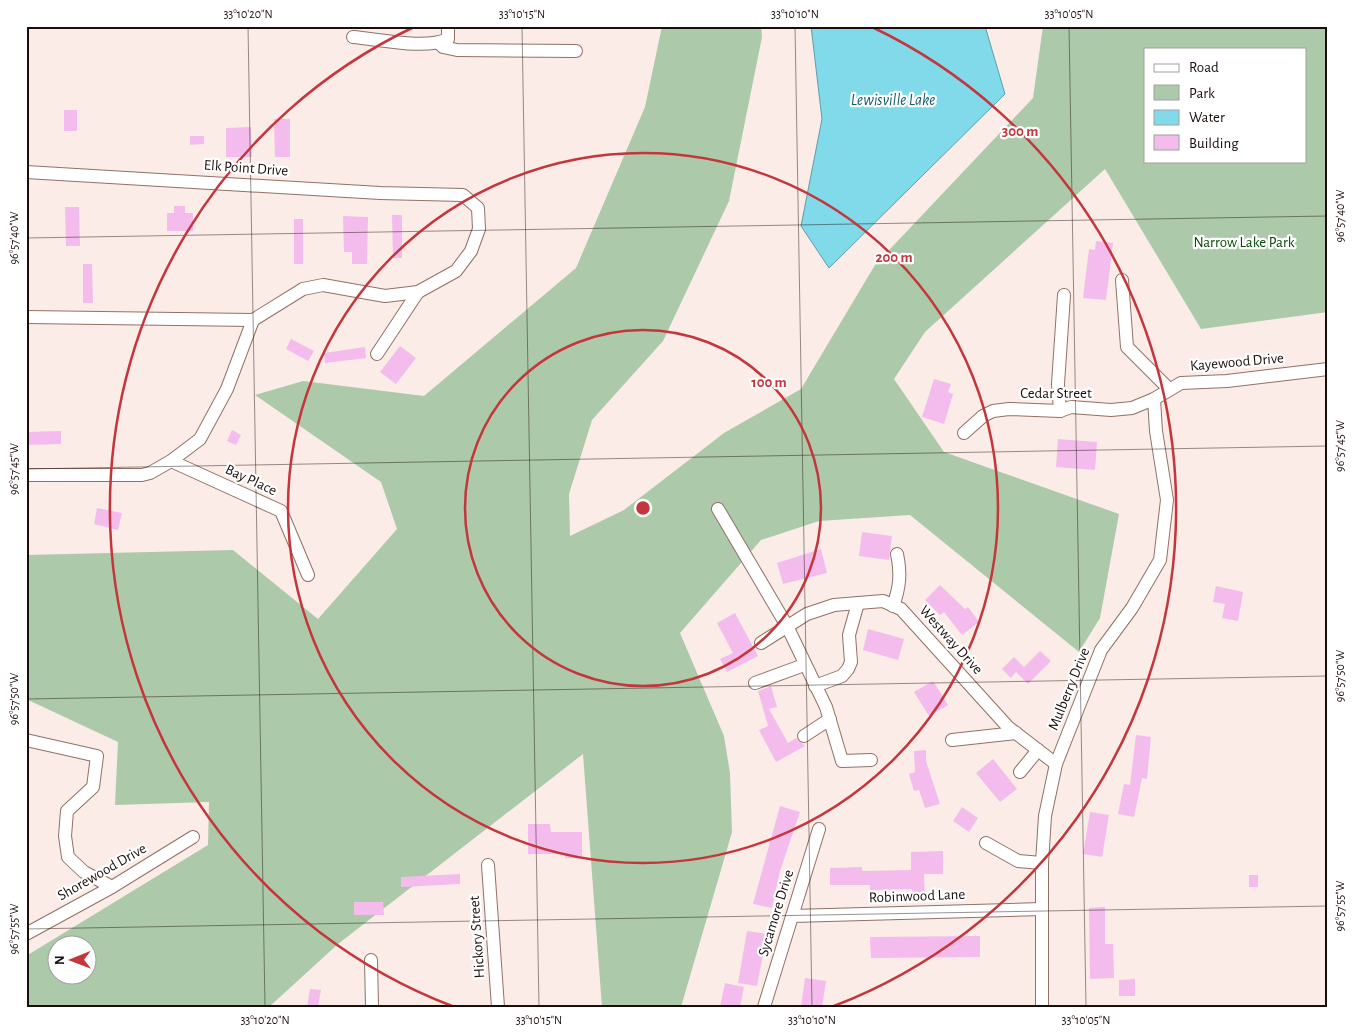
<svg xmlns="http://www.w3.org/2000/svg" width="1354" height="1033" viewBox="0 0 1354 1033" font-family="'Alegreya Sans',sans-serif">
<rect width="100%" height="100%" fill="#fbece7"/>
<!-- green -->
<path fill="#accaa9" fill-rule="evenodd" d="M662 26H761L762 37 729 201 663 341 592 420 569 494 570 536 624 510 724 433 801 389 875 265 1033 98 1043 26H1328V312L1201 329 1105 169 925 332 894 379 944 452 1119 514 1100 618 1079 652 910 515 819 521 761 540 680 633 724 736 730 773 732 832 681 1007H602L583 754 338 944 269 1007H26V956L208 845 209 802 115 805 118 742 26 699V555L233 550 318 619 397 529 381 482 255 395 303 381 424 396 576 268 645 107ZM1145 49H1305V161H1145ZM58 946H88V976H58Z"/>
<!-- water -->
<path fill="#80daea" stroke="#619da7" d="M811 26H985L1005 94 829 268 801 226 822 119Z"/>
<!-- building -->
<g fill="#f3bced">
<rect x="64" y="110" width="13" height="21"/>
<path d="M274 119H290V157H275Z"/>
<path d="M251 127 252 157H226V128Z"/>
<path d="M190 136H204V144L190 145Z"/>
<path d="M174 206H185V213H193V231H167V213H174Z"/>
<path d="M65 207H79L80 246H66Z"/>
<path d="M392 215H402V258H393Z"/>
<path d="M343 216 368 217 367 264H352V252H344Z"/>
<rect x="294" y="219" width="9" height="45"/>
<path d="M1096 241 1113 243 1106 300 1083 298 1089 249 1095 250Z"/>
<path d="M83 264H92L93 303H83Z"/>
<path d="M291 339 314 351 308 361 286 349Z"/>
<path d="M400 346 416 358 396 384 380 372Z"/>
<path d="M365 347 366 358 325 363 324 353Z"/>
<path d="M934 379 951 384 948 392 953 394 944 424 922 417Z"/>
<path d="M232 430 241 435 236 445 227 441Z"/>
<path d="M61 431V444L26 445V432Z"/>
<path d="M1058 439 1097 442 1095 470 1056 467Z"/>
<path d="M97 508 122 513 118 530 94 524Z"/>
<path d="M862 532 892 536 889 560 859 556Z"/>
<path d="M821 549 827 573 783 584 777 563Z"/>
<path d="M940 585 965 609 968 607 979 622 962 635 944 612 940 615 925 600Z"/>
<path d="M1216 586 1243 592 1238 621 1222 618 1225 604 1213 602Z"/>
<path d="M735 613 758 656 727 672 720 659 733 653 717 623Z"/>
<path d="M868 629 904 639 898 660 863 650Z"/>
<path d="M1040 651 1051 661 1028 684 1016 672 1011 678 1002 669 1014 657 1024 667Z"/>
<path d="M933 681 948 705 929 716 914 692Z"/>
<path d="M771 686 777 707 769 709 788 743 796 738 805 746 776 762 759 730 768 726 758 691Z"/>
<path d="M1136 735 1151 737 1147 779 1142 778 1134 817 1118 814 1124 784 1130 785Z"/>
<path d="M926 750V761L940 804 925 808 919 790 914 791 909 774 915 772 914 751Z"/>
<path d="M993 759 1017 789 1000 802 976 773Z"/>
<path d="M780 806 800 812 780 871 772 908 753 904Z"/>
<path d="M962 807 978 818 969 832 953 821Z"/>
<path d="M1090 812 1109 815 1102 857 1083 854Z"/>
<path d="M528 824H550L551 832H582V858H565V854H528Z"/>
<path d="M943 851V874H924L925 897H912V889L870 890V885H830V868L862 867V871L911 870V852Z"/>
<path d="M460 874V884L401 887V877Z"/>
<rect x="1249" y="875" width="9" height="12"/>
<path d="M354 902H383L384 915H354Z"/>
<path d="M1105 907V944H1113L1114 978 1090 979 1089 908Z"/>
<path d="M747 931 767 934 757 986 738 983Z"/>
<path d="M980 936V957L871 958 870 937Z"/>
<path d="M805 978 826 981 822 1007H801Z"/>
<path d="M1135 979V996H1119V980Z"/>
<path d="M725 983 744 987 740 1007H720Z"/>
<path d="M310 989 321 990 318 1007H307Z"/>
</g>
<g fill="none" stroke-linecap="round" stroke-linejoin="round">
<defs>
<g id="minor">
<path d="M353 37C379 39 425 50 448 39V26"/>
<path d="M439 43 443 47 457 50 576 51"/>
<path d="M26 172 380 193 463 195 478 208 479 229 471 251 456 271 418 292 385 296 323 285 303 289 253 320 227 389 200 439 171 461 150 473 142 475H26"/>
<path d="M1122 280 1127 347 1169 389"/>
<path d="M26 317 253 320"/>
<path d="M377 354 418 292"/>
<path d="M1060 411 1058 384 1064 295"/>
<path d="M964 433 983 416 993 411 1009 409 1060 411 1071 407 1111 410 1132 408 1154 399 1181 383 1227 381 1328 369"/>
<path d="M171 461 281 511 308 575"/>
<path d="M718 509 787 626 826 707 842 761 871 760"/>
<path d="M893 606C900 587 901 573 897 554"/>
<path d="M761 643 807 614 834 605 883 601 901 609 1008 727 1056 764"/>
<path d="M755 683 804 665"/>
<path d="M815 686 842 676 848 669 851 662 849 635 858 603"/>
<path d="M804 736 830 719"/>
<path d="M26 740 97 756 93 787 67 811 65 836 68 857 84 872 112 887"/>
<path d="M952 740 1016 733"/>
<path d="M1020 772 1038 750"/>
<path d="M986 843 1018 861 1042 863"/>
<path d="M488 865 498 1007"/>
<path d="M792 916 1042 909"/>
<path d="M26 934 112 887 193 837"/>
<path d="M371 960 372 1007"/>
<path d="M764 1007 819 829"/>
<path d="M1042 1007V863L1045 816 1056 764 1101 650 1132 608 1160 560 1167 500 1156 431 1154 399"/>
</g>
</defs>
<!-- minor casing -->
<use href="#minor" stroke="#917165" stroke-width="14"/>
<!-- minor -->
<use href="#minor" stroke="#fff" stroke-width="12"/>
</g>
<!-- ticks -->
<path fill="none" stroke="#1a0e0a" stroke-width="1" stroke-opacity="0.45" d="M248 26 265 1007M522 26 539 1007M795 26 812 1007M1069 26 1086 1007M26 238 1328 216M26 469 1328 446M26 699 1328 676M26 929 1328 906"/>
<!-- distance rings -->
<g fill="none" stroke="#c5353c" stroke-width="2.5">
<circle cx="643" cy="508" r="178"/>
<circle cx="643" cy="508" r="355"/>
<path d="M452 1006A533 533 0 0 1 414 27M872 27A533 533 0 0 1 834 1006"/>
</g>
<g text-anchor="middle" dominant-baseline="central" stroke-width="4.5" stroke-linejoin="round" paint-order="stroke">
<!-- street labels -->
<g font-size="15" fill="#1a0e0a" stroke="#fff">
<text transform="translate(246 168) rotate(4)">Elk Point Drive</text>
<text transform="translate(1237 362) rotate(-5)">Kayewood Drive</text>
<text x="1056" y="393">Cedar Street</text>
<text transform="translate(251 480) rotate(25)">Bay Place</text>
<text transform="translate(951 640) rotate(48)">Westway Drive</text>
<text transform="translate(1069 689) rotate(-68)">Mulberry Drive</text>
<text transform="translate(102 872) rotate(-30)">Shorewood Drive</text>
<text transform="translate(917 896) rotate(-2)">Robinwood Lane</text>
<text transform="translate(776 913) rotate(-73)">Sycamore Drive</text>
<text transform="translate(477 937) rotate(-94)">Hickory Street</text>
</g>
<!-- park labels -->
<g font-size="15" fill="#034a01" stroke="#fff">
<text x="1244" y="242">Narrow Lake Park</text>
</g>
<!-- water labels -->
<g font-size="16" font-style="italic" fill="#0f5d68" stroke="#fff">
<text x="893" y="100">Lewisville Lake</text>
</g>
</g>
<circle cx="643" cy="508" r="8" fill="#c5353c" stroke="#fff" stroke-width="2.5"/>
<g font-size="15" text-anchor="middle" font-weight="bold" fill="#c5353c" stroke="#fff" stroke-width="4.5" stroke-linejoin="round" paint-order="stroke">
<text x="1020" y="136">300 m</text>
<text x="894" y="262">200 m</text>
<text x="769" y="387">100 m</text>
</g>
<!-- border -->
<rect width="1354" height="1033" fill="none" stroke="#ffffff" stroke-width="55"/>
<!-- legend -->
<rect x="1144" y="48" width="162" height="115" fill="#ffffff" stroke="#a39f9d"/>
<rect x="1154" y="64" width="25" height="8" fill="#ffffff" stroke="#a39f9d"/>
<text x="1189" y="72" font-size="15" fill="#1a0e0a">Road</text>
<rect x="1154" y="85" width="25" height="15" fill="#accaa9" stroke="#a39f9d"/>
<text x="1189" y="98" font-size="15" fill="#1a0e0a">Park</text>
<rect x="1154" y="110" width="25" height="15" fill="#80daea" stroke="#a39f9d"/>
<text x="1189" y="122" font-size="15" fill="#1a0e0a">Water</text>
<rect x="1154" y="135" width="25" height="15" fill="#f3bced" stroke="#a39f9d"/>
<text x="1189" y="148" font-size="15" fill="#1a0e0a">Building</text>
<!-- north arrow -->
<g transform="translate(72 960) rotate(269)"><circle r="24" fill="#ffffff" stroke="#a39f9d"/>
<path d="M0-4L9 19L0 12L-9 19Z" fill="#c5353c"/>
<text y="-8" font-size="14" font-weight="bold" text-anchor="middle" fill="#1a0e0a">N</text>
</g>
<rect x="28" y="28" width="1298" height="978" fill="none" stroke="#1a0e0a" stroke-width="2"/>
<g font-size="12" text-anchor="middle" fill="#1a0e0a">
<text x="248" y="18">33°10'20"N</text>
<text x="522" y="18">33°10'15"N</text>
<text x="795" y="18">33°10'10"N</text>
<text x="1069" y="18">33°10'05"N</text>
<text transform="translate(1340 216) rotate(-90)" y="4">96°57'40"W</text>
<text transform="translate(14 238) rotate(-90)" y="4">96°57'40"W</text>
<text transform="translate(1340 446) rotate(-90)" y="4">96°57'45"W</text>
<text transform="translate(14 469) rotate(-90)" y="4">96°57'45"W</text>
<text transform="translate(1340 676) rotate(-90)" y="4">96°57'50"W</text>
<text transform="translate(14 699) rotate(-90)" y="4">96°57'50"W</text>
<text transform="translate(1340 906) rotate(-90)" y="4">96°57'55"W</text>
<text transform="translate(14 929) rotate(-90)" y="4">96°57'55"W</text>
<text x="265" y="1024">33°10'20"N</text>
<text x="539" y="1024">33°10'15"N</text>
<text x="812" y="1024">33°10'10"N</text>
<text x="1086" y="1024">33°10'05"N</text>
</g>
</svg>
